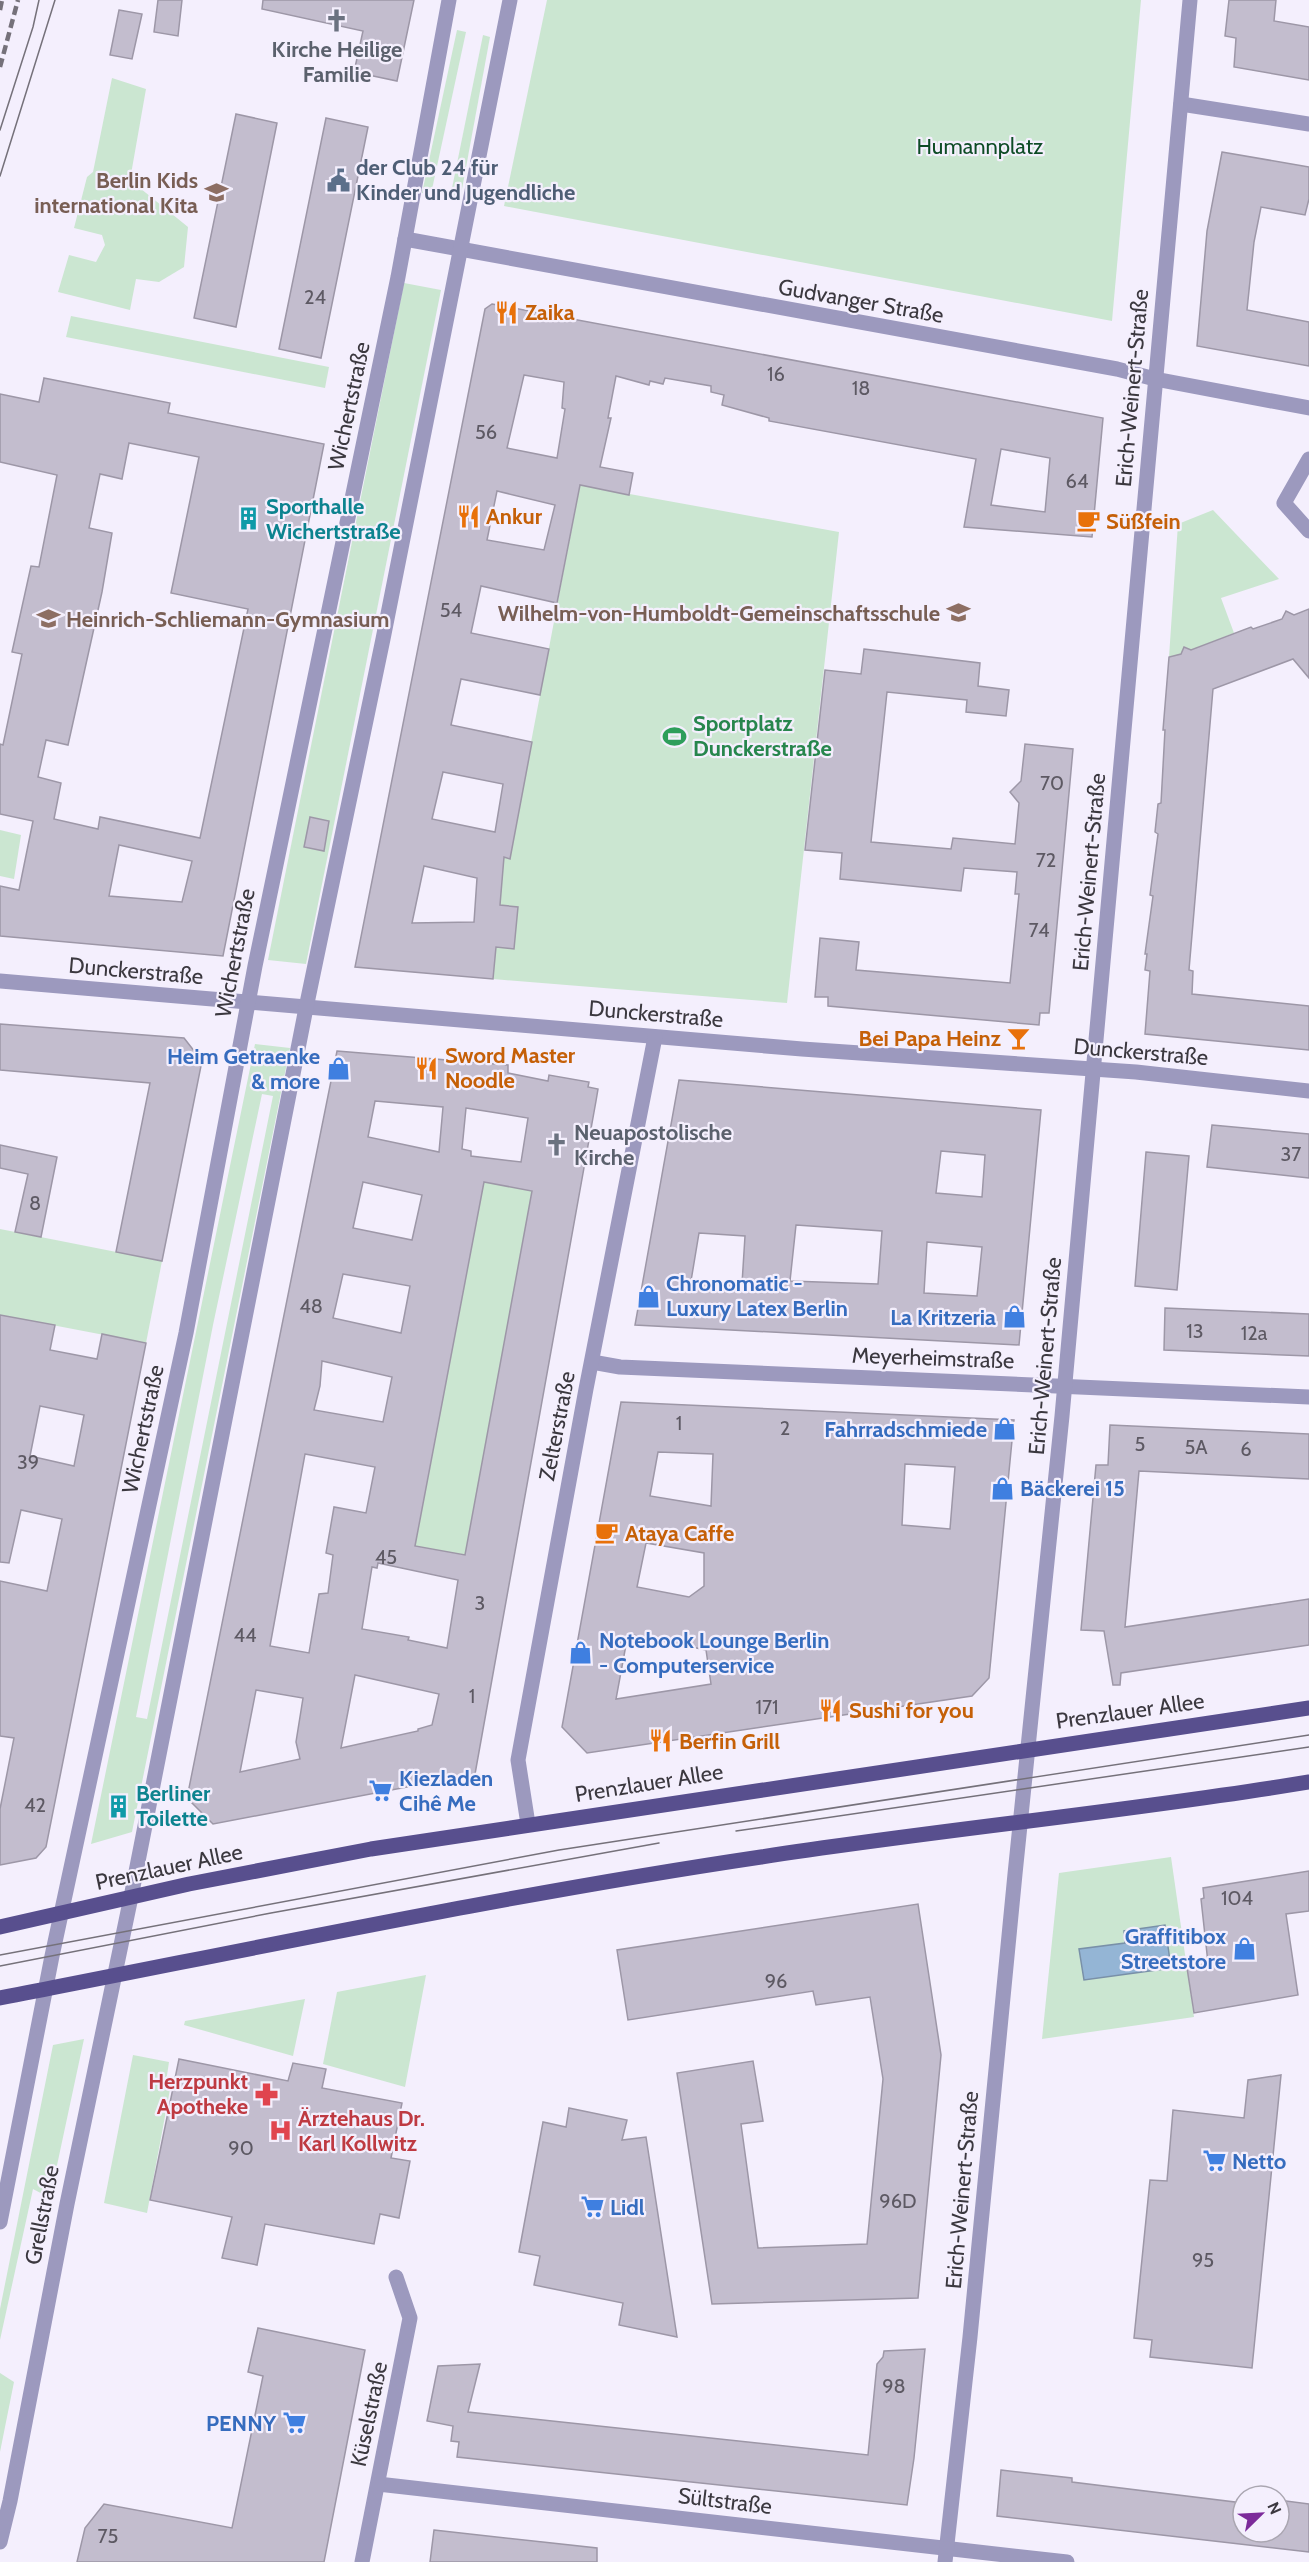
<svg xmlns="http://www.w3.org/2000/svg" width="1309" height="2562" viewBox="0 0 1309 2562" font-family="Cabin,sans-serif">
<rect width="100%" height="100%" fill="#f4effd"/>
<!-- green -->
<g fill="#cbe6d1" fill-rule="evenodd">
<path d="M547 0H1141L1112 321 504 206Z"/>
<path d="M457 30 466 32 431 194 422 193Z"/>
<path d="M483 35 490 37 460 200 450 198Z"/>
<path d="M112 78 146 89 130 180 188 227 184 267 159 282 136 279 130 310 58 292 69 255 96 262 105 245 102 235 74 228 87 177 93 172Z"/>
<path d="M404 283 441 290 306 964 268 960Z"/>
<path d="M71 316 329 367 325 388 66 337Z"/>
<path d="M580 485 839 532 787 1003 493 979 504 857 509 858Z"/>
<path d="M1213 510 1279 579 1221 598 1234 633 1191 650 1184 647 1181 654 1169 657 1178 524Z"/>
<path d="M0 830 21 835 14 879 0 876Z"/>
<path d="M255 1044 290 1048 132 1832 91 1844ZM262 1094 273 1096 147 1719 136 1717 213 1325Z"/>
<path d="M484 1182 532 1191 465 1555 415 1546Z"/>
<path d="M0 1229 162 1261 146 1343 0 1315Z"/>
<path d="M1171 1857 1194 2017 1042 2039 1059 1873Z"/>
<path d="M426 1975 405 2087 323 2064 337 1992Z"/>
<path d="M305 1999 293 2056 184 2025 185 2021Z"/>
<path d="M84 2039 50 2198 33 2189 0 2340V2309L53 2045Z"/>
<path d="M133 2055 169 2062 166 2082 171 2084 147 2213 104 2203Z"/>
<path d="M0 2373 14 2382 0 2452Z"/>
</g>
<!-- water -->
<path fill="#94b5d5" stroke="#7990a8" stroke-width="1.5" d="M1165 1925 1171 1968 1084 1980 1079 1949 1125 1943 1124 1931Z"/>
<!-- building -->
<g fill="#c3bdce" stroke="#9d97a7" stroke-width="1.5" fill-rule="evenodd">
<path d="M158 0H182L178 36 154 32Z"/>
<path d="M263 0H414L397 81 354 72 363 31 262 9Z"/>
<path d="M1229 0H1276L1274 21 1309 27V80L1234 67 1236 38 1225 36Z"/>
<path d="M119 10 142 14 132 59 110 55Z"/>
<path d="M236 114 277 123 236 327 194 318Z"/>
<path d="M326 118 368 127 321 358 279 349Z"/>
<path d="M1222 152 1309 167V199L1305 215 1261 207 1254 242 1247 310 1309 322V366L1197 346 1207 231Z"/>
<path d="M492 304 1103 418 1092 537 964 527 976 459 769 421V418L722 405 724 395 711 392V386L665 378 663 384 650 381 649 385 616 376 608 418H611L600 467 633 473 629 495 580 485 557 603 481 586 471 633 549 649 540 695 461 679 451 725 532 742 510 859 504 857 500 905 518 907 514 949 496 947 493 979 355 967 485 309ZM524 375 564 382 562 408 565 409 557 458 507 448ZM1001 449 1050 458 1045 512 991 505ZM497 491 555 505 544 550 487 540ZM443 772 503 784 495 832 432 819ZM424 866 477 878 474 922 412 923Z"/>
<path d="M44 378 170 403 168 413 324 444 223 956 0 936V886L19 890 33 821 0 814V744L3 745 22 654 12 652 31 566 39 567 57 475 0 462V394L39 402ZM129 443 199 457 171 593 248 609 200 838 100 817 98 829 54 819 61 783 38 777 46 740 68 745 102 592 112 533 89 528 100 474 122 479ZM119 845 192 861 182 902 109 896Z"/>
<path d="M1309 609V678L1293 659 1213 689 1189 970 1193 971 1192 994 1309 1006V1050L1145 1034 1150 971 1145 970 1147 954H1145L1153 896 1150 895 1158 834 1155 832 1158 804 1161 803 1165 730H1163L1169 657 1181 654 1184 647 1191 650 1251 627 1253 629 1282 619 1286 611 1294 615Z"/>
<path d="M864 649 980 663 978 686 1009 690 1006 716 966 712 967 700 887 692 871 842 951 849 953 838 1015 844 1019 803 1010 792 1021 781 1025 744 1073 749 1049 1013H1040L1039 1025 828 1006V997H815L820 938 859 942 856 970 1010 983 1019 894H1015L1017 872 964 868 961 891 840 879 842 853 805 850 825 670 861 674Z"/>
<path d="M310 817 329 821 324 851 304 847Z"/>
<path d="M0 1024 184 1038 202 1061 162 1261 116 1252 150 1083 0 1070Z"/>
<path d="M337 1051 508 1065V1073L548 1081 549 1075 589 1082 588 1087 598 1089 596 1101 475 1774 213 1824 187 1798ZM375 1101 443 1107 439 1152 368 1137ZM466 1108 528 1118 521 1162 471 1156V1151L462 1149ZM363 1182 422 1195 412 1240 353 1228ZM484 1182 532 1191 465 1555 415 1546ZM343 1274 410 1286 401 1333 333 1318ZM322 1361 392 1377 383 1422 314 1410 320 1386ZM305 1454 375 1467 366 1513 334 1507 326 1553 333 1555 328 1593 319 1594 309 1653 270 1646ZM378 1563 458 1580 447 1648 408 1640 409 1637 362 1629 372 1567 377 1568ZM355 1675 439 1694 432 1725 418 1729V1731L341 1748ZM256 1690 303 1698 296 1742 300 1759 240 1772Z"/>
<path d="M679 1080 1041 1110 1019 1345 635 1325ZM941 1151 985 1155 982 1197 936 1193ZM796 1225 882 1231 878 1284 790 1281ZM699 1233 745 1236 742 1284 691 1281ZM927 1242 982 1247 977 1296 924 1293Z"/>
<path d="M1212 1125 1309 1134V1178L1207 1167Z"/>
<path d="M0 1145 57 1157 41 1237 15 1232 28 1174 0 1168Z"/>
<path d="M1146 1152 1189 1156 1177 1290 1135 1286Z"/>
<path d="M1165 1308 1309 1314V1356L1164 1350Z"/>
<path d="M0 1315 55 1325 50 1350 97 1359 102 1334 146 1343 46 1847 36 1858 0 1865V1809L14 1738 0 1736V1581L47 1591 62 1519 21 1510 9 1563 0 1562ZM40 1406 84 1415 74 1466 30 1456Z"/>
<path d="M621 1402 1014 1420 989 1678 972 1696 587 1753 562 1727ZM658 1452 713 1454 711 1506 650 1496ZM905 1464 955 1467 950 1529 902 1525ZM646 1543 704 1553V1586L689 1597 637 1587ZM628 1634 706 1650 711 1684 616 1699Z"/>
<path d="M1110 1425 1309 1434V1479L1139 1471 1125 1627 1309 1599V1645L1121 1673 1120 1685H1113L1104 1631 1081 1630 1096 1465H1108Z"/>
<path d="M1309 1871V1911L1286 1914 1298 1995 1194 2013 1187 1968 1208 1963 1201 1899 1204 1898 1203 1888Z"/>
<path d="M918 1904 941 2055 918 2298 712 2304 677 2073 753 2061 763 2121 741 2124 758 2248 867 2244 883 2079 870 1997 816 2005 813 1991 628 2020 617 1950Z"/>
<path d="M179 2059 288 2081 293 2063 326 2069 322 2088 402 2103 391 2158 410 2161 399 2218 380 2214 374 2244 265 2224 257 2265 222 2258 232 2217 150 2200Z"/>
<path d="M1281 2075 1252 2368 1150 2357 1152 2340 1134 2338 1150 2180 1167 2181 1173 2110 1244 2118 1248 2080Z"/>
<path d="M569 2108 627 2120 622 2140 646 2137 677 2337 619 2325 623 2303 534 2285 540 2256 519 2252 543 2122 566 2127Z"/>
<path d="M258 2328 365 2350 324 2562H77L85 2528 104 2504 232 2528 263 2376 248 2372Z"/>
<path d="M925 2349 914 2458 907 2505 457 2457 459 2442 451 2441 453 2426 427 2421 438 2366 480 2364 468 2412 868 2455 877 2364 883 2357 884 2351Z"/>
<path d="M1001 2470 1072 2478V2482L1243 2503V2532H1279V2500L1309 2504V2552L997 2516Z"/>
<path d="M434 2530 597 2548V2562H430Z"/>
</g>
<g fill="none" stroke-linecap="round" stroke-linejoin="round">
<!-- minor -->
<g stroke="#9c99be" stroke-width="15">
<path d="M1181 104 1309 124"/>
<path d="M405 239 1117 369 1155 379 1309 408"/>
<path d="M1309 459 1284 503 1309 531"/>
<path d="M0 981 802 1049 1136 1072 1309 1091"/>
<path d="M592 1362 620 1367 1309 1397"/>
<path d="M528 1824 518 1760 586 1389 655 1037"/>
<path d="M0 2222 52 1956 186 1333 255 966 398 277 449 0"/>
<path d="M378 2484 1067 2562"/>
<path d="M0 2542 10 2501 67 2204 131 1897 306 1008 383 639 510 0"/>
<path d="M362 2562 410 2318 396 2277"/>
<path d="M945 2562 970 2337 1015 1874 1062 1416 1190 0"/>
</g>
<!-- major -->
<g stroke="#584f8e" stroke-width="15">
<path d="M0 1927 189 1884 371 1849 1309 1708"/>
<path d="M0 1998C253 1949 505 1895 761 1857 943 1829 1127 1812 1309 1782"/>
</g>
<!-- tram -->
<g stroke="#75717a" stroke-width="1.5">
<path d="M0 130 33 27 39 0"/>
<path d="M0 176 55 0"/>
<path d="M736 1831 1309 1747"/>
<path d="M0 1955 559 1850 1309 1735"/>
<path d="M0 1966 271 1913 659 1843"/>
</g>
<!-- rail -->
<g stroke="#75717a" stroke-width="4.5" stroke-dasharray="9 4.5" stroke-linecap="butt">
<path d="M0 10 2 0"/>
<path d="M0 67 18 0"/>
</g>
</g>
<!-- icons -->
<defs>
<symbol id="church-bare" viewBox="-9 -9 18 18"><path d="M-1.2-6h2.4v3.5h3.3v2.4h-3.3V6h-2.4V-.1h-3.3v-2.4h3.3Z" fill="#6b7280" stroke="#f4effd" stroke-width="2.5" paint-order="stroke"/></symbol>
<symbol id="civic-bare" viewBox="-9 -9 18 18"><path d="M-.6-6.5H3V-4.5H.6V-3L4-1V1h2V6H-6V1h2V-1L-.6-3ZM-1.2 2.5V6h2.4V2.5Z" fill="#5c6f8a" stroke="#f4effd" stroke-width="2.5" paint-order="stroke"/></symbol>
<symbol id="school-bare" viewBox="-9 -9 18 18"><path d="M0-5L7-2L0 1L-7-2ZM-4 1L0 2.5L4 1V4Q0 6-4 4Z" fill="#8d6e63" stroke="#f4effd" stroke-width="2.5" paint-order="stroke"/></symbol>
<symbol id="restaurant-bare" viewBox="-9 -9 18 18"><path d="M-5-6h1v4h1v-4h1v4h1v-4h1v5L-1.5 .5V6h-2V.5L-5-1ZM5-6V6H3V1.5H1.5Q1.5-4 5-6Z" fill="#e8710a" stroke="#f4effd" stroke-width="2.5" paint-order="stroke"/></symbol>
<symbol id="building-bare" viewBox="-9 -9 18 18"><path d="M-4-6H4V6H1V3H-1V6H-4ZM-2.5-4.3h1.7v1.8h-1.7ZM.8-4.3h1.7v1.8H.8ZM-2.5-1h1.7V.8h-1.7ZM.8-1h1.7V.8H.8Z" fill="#0f9aa8" stroke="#f4effd" stroke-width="2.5" paint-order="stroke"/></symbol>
<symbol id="cafe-bare" viewBox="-9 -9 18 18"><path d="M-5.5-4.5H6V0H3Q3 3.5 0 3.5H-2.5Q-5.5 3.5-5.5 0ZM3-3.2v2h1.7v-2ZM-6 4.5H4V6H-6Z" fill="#e8710a" stroke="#f4effd" stroke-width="2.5" paint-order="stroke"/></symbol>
<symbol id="stadium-bare" viewBox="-9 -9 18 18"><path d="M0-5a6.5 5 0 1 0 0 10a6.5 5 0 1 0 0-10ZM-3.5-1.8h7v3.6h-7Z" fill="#2e9e5b" stroke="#f4effd" stroke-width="2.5" paint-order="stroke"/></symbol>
<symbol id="bar-bare" viewBox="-9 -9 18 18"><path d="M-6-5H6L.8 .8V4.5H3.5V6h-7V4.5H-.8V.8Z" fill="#e8710a" stroke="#f4effd" stroke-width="2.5" paint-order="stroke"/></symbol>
<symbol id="shop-bare" viewBox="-9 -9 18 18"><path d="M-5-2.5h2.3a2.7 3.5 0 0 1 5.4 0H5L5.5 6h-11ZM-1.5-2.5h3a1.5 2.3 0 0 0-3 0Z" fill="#3f7fe0" stroke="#f4effd" stroke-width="2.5" paint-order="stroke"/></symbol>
<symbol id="supermarket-bare" viewBox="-9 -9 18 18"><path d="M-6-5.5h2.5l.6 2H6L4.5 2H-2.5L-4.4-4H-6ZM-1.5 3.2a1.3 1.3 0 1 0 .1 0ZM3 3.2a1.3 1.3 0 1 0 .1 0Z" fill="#3f7fe0" stroke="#f4effd" stroke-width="2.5" paint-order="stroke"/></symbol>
<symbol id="pharmacy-bare" viewBox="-9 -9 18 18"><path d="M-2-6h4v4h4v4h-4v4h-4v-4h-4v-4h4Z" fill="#e0444e" stroke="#f4effd" stroke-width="2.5" paint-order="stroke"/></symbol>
<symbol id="hospital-bare" viewBox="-9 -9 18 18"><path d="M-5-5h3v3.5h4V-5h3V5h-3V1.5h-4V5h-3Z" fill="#e0444e" stroke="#f4effd" stroke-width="2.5" paint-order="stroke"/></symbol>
</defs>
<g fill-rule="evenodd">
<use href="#church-bare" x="320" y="4" width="33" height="33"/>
<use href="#civic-bare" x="322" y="164" width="33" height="33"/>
<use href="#school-bare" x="200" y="176" width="33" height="33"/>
<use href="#restaurant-bare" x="490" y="296" width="33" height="33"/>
<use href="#restaurant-bare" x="452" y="500" width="33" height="33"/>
<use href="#building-bare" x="232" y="502" width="33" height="33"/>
<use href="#cafe-bare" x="1072" y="504" width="33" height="33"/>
<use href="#school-bare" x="942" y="596" width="33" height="33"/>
<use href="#school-bare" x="32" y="602" width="33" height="33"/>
<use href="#stadium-bare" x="658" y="720" width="33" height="33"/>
<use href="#bar-bare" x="1002" y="1022" width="33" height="33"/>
<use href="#restaurant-bare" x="410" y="1052" width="33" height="33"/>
<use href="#shop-bare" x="322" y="1052" width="33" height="33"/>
<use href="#church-bare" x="540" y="1128" width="33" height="33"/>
<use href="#shop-bare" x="632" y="1280" width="33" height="33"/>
<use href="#shop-bare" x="998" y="1300" width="33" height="33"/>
<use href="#shop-bare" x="988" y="1412" width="33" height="33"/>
<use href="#shop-bare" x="986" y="1472" width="33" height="33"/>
<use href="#cafe-bare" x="590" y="1516" width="33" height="33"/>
<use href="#shop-bare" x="564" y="1636" width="33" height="33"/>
<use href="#restaurant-bare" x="814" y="1694" width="33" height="33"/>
<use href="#restaurant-bare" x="644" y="1724" width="33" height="33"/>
<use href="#supermarket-bare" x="364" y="1774" width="33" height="33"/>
<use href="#building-bare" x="102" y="1790" width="33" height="33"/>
<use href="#shop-bare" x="1228" y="1932" width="33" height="33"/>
<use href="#pharmacy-bare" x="250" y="2078" width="33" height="33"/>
<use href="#hospital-bare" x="264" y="2114" width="33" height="33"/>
<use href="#supermarket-bare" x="1198" y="2144" width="33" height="33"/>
<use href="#supermarket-bare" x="576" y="2190" width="33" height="33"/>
<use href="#supermarket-bare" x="278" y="2406" width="33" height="33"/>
</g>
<g text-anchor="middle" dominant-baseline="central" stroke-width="4.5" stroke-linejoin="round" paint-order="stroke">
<!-- number labels -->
<g font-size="20" fill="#5d5963">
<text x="315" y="297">24</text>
<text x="776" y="374">16</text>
<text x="861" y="388">18</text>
<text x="486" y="432">56</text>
<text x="1077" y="481">64</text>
<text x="451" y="610">54</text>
<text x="1052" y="783">70</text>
<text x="1046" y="860">72</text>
<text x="1039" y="930">74</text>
<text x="1291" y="1154">37</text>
<text x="35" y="1203">8</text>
<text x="311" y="1306">48</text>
<text x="1195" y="1331">13</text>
<text x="1254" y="1333">12a</text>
<text x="679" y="1423">1</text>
<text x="785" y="1428">2</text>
<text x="1140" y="1444">5</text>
<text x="1196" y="1447">5A</text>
<text x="1246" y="1449">6</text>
<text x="28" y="1462">39</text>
<text x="386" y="1557">45</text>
<text x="480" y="1603">3</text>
<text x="245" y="1635">44</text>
<text x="472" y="1696">1</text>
<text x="767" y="1707">171</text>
<text x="35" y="1805">42</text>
<text x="1237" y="1898">104</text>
<text x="776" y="1981">96</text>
<text x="241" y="2148">90</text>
<text x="898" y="2201">96D</text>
<text x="1203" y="2260">95</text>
<text x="894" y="2386">98</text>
<text x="108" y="2536">75</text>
</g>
<!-- worship labels -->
<g font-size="22" font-weight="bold" fill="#5b616d" stroke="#f4effd">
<text x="337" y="49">Kirche Heilige<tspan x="337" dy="25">Familie</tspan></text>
<text x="574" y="1132" text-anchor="start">Neuapostolische<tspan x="574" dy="25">Kirche</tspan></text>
</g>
<!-- park labels -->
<g font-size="22" fill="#0e4c26" stroke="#f4effd">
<text x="980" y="146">Humannplatz</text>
</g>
<!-- service labels -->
<g font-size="22" font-weight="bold" fill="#4e5e75" stroke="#f4effd" text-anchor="start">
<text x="356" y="167">der Club 24 für<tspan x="356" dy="25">Kinder und Jugendliche</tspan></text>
</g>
<!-- education labels -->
<g font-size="22" font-weight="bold" fill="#785e54" stroke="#f4effd" text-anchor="end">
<text x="198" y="180">Berlin Kids<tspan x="198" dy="25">international Kita</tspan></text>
<text x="940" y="613">Wilhelm-von-Humboldt-Gemeinschaftsschule</text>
<text x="66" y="619" text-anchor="start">Heinrich-Schliemann-Gymnasium</text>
</g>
<!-- street labels -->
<g font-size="22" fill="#3b383f" stroke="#f4effd">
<text transform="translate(861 301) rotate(10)">Gudvanger Straße</text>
<text transform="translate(1132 388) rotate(-85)">Erich-Weinert-Straße</text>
<text transform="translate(349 406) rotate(-78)">Wichertstraße</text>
<text transform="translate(1089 872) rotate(-85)">Erich-Weinert-Straße</text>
<text transform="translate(235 953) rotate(-79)">Wichertstraße</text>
<text transform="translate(136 971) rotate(5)">Dunckerstraße</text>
<text transform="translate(656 1014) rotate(5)">Dunckerstraße</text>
<text transform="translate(1141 1052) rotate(5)">Dunckerstraße</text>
<text transform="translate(1045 1356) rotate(-85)">Erich-Weinert-Straße</text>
<text transform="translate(933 1358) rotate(2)">Meyerheimstraße</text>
<text transform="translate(557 1426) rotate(-79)">Zelterstraße</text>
<text transform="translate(143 1429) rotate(-78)">Wichertstraße</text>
<text transform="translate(1130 1711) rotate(-8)">Prenzlauer Allee</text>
<text transform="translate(649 1783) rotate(-9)">Prenzlauer Allee</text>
<text transform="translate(169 1867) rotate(-12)">Prenzlauer Allee</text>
<text transform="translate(962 2190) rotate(-85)">Erich-Weinert-Straße</text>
<text transform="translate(42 2215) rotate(-79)">Grellstraße</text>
<text transform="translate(369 2414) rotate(-78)">Küselstraße</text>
<text transform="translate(725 2501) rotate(7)">Sültstraße</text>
</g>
<!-- food labels -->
<g font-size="22" font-weight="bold" fill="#c56008" stroke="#f4effd" text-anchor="start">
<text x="525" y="312">Zaika</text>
<text x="486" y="516">Ankur</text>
<text x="1106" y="521">Süßfein</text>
<text x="1001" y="1038" text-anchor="end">Bei Papa Heinz</text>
<text x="445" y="1055">Sword Master<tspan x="445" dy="25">Noodle</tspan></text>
<text x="625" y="1533">Ataya Caffe</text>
<text x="849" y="1710">Sushi for you</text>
<text x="679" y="1741">Berfin Grill</text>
</g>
<!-- culture labels -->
<g font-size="22" font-weight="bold" fill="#0d838f" stroke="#f4effd" text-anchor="start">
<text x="266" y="506">Sporthalle<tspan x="266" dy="25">Wichertstraße</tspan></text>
<text x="136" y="1793">Berliner<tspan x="136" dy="25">Toilette</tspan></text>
</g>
<!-- leisure labels -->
<g font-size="22" font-weight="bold" fill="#27864d" stroke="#f4effd" text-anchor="start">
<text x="693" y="723">Sportplatz<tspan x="693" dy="25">Dunckerstraße</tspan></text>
</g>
<!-- shop labels -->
<g font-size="22" font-weight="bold" fill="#366cbe" stroke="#f4effd" text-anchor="start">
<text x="320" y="1056" text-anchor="end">Heim Getraenke<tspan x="320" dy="25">&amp; more</tspan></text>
<text x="666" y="1283">Chronomatic -<tspan x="666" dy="25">Luxury Latex Berlin</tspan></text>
<text x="996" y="1317" text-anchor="end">La Kritzeria</text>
<text x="987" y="1429" text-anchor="end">Fahrradschmiede</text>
<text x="1020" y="1488">Bäckerei 15</text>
<text x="599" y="1640">Notebook Lounge Berlin<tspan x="599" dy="25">- Computerservice</tspan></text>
<text x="399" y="1778">Kiezladen<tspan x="399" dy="25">Cihê Me</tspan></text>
<text x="1226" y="1936" text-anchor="end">Graffitibox<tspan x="1226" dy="25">Streetstore</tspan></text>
<text x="1232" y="2161">Netto</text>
<text x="610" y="2207">Lidl</text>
<text x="276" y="2423" text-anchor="end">PENNY</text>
</g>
<!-- health labels -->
<g font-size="22" font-weight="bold" fill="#be3a42" stroke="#f4effd" text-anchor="end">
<text x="248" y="2081">Herzpunkt<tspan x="248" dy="25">Apotheke</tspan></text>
<text x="298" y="2118" text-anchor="start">Ärztehaus Dr.<tspan x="298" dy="25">Karl Kollwitz</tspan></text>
</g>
</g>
<!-- north arrow -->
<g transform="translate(1261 2514) rotate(66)"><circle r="28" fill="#f4effd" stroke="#aaa6b1" stroke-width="1.5"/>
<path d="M0-4.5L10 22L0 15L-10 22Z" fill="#7c2a9a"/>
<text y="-9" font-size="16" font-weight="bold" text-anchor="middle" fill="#3b383f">N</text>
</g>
</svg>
